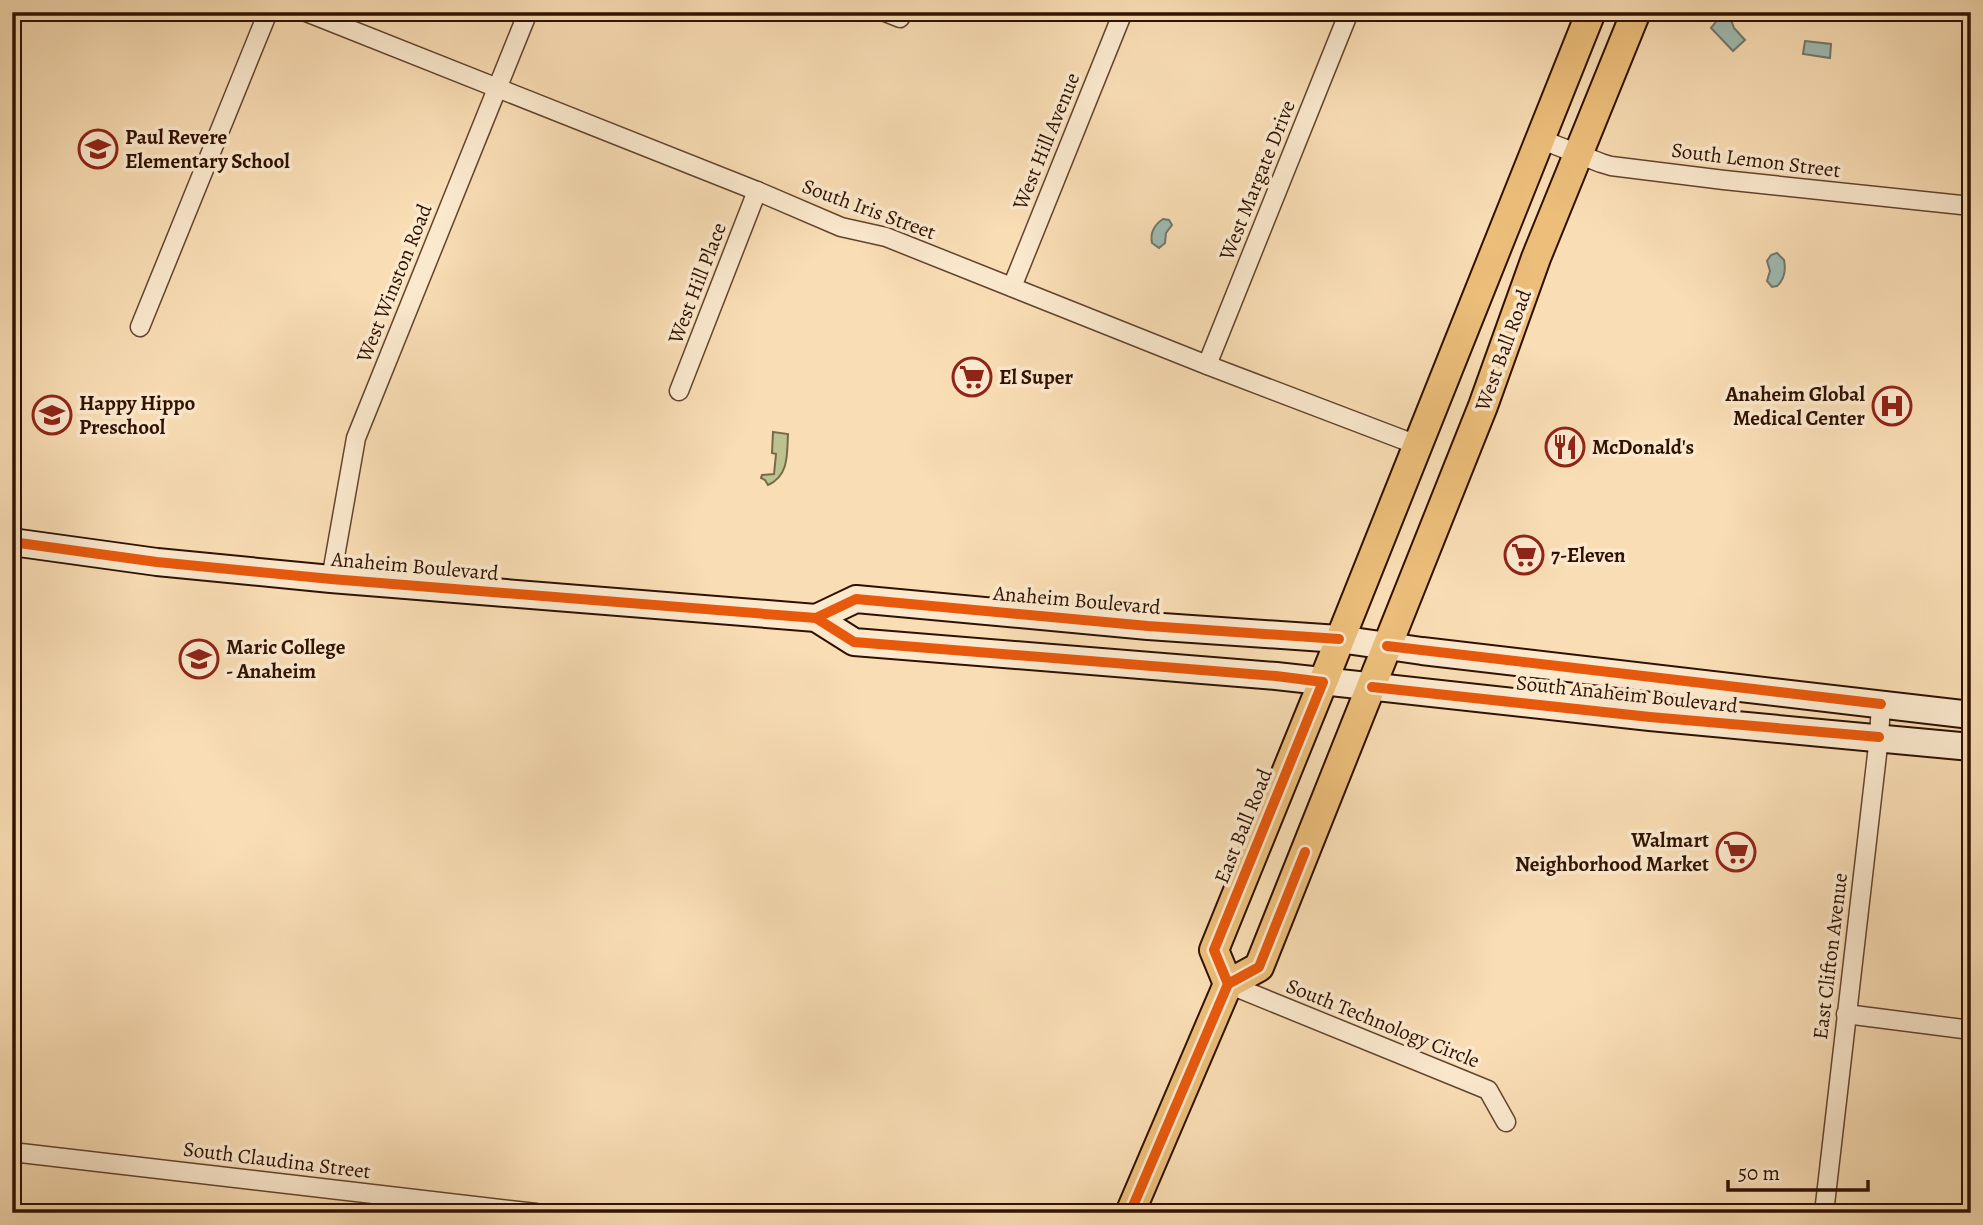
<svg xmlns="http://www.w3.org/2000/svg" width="1983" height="1225" viewBox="0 0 1983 1225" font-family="Alegreya,serif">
<rect width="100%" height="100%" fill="#f9ddb4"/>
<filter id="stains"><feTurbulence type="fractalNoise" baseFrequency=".00286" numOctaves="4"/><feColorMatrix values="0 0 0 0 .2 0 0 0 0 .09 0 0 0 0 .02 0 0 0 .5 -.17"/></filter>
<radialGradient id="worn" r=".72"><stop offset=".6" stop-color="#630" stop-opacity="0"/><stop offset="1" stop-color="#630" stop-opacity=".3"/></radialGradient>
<!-- green -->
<path fill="#bbc28f" stroke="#766a48" stroke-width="2" d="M773 432 788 434C787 454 789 476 768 485L765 480 761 478 762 475 774 474 776 454 772 453Z"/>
<!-- water -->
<g fill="#9fbbb3" stroke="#73776c" stroke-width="2">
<path d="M1719 18 1731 20 1734 28 1745 40 1733 51 1711 28Z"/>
<path d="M1805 41 1831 44 1830 58 1803 54Z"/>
<path d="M1163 219 1169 220 1172 225 1166 233 1165 243 1159 248 1152 243C1150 233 1154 225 1163 219Z"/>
<path d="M1777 253 1784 260C1786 270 1785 279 1777 286L1772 287 1767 281 1770 271 1767 261 1771 255Z"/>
</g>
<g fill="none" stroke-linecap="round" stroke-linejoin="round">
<defs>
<g id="street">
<path d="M306 12 757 191 841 227 886 237 1207 365 1417 445"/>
<path d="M885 12 900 18"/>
<path d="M1540 139 1601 163 1611 166 1724 180 1971 206"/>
<path d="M1012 287 1123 12"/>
<path d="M140 327 268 12"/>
<path d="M1207 365 1349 12"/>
<path d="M679 391 757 191"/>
<path d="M331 579 356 438 528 12"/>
<path d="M1228 984 1488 1090 1506 1122"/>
<path d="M1846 1014 1971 1030"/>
<path d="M12 1152 536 1213"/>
<path d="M1824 1213 1879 737 1881 704"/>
<path d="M1970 1213 1971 1206"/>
</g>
<g id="secondary">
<path d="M12 542 157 562 331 579 816 618 854 642 1276 676 1650 717 1971 747"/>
<path d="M816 618 856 599 1148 626 1339 639 1422 651 1971 715"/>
</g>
<g id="primary">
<path d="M1228 984 1214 950 1323 682 1591 12"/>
<path d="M1130 1213 1228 984 1259 967 1483 406 1536 258 1636 12"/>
</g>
</defs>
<!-- street casing -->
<use href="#street" stroke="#62442e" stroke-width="21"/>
<!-- secondary casing -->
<use href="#secondary" stroke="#301101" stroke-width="30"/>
<!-- primary casing -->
<use href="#primary" stroke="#301101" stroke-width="32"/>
<!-- street -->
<use href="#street" stroke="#fbe9ce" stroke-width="18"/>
<!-- secondary -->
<use href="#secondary" stroke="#fbe9ce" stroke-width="26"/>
<!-- primary -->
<use href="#primary" stroke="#ecbe7a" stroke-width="28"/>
<defs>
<g id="cycleway">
<path d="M12 542 157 562 331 579 816 618 854 642 1276 676 1323 682 1214 950 1228 984"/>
<path d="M816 618 856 599 1148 626 1339 639"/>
<path d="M1387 646 1881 704"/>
<path d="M1372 687 1650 717 1879 737"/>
<path d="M1130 1213 1228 984 1259 967 1305 852"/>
</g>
</defs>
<!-- cycleway casing -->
<use href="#cycleway" stroke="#fbe9ce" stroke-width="15"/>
<!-- cycleway -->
<use href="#cycleway" stroke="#e8590c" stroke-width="10"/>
</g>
<!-- icons -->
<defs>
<symbol id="school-ring" viewBox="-11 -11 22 22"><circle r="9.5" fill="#fbe9ce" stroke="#8f2418" stroke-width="1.5"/><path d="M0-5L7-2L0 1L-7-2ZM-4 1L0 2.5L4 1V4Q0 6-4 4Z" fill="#8f2418"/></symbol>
<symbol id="supermarket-ring" viewBox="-11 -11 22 22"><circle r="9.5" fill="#fbe9ce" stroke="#8f2418" stroke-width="1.5"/><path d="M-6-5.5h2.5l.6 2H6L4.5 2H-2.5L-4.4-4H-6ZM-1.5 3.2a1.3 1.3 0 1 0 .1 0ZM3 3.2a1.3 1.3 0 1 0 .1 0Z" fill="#8f2418"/></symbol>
<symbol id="hospital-ring" viewBox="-11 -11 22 22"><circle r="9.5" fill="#fbe9ce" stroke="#8f2418" stroke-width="1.5"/><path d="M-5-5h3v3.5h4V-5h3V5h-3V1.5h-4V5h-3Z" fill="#8f2418"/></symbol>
<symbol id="restaurant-ring" viewBox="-11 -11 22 22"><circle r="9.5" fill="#fbe9ce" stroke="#8f2418" stroke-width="1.5"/><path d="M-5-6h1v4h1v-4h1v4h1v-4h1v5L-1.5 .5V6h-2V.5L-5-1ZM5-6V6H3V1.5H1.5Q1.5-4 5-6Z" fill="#8f2418"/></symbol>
</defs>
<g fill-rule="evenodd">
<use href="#school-ring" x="76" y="127" width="44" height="44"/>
<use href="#supermarket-ring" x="950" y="355" width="44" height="44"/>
<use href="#hospital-ring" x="1870" y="384" width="44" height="44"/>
<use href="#school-ring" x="30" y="393" width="44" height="44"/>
<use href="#restaurant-ring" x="1543" y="425" width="44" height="44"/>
<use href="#supermarket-ring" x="1502" y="533" width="44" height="44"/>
<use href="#school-ring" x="177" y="637" width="44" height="44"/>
<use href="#supermarket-ring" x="1714" y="830" width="44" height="44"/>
</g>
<g text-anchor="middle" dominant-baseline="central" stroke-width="7" stroke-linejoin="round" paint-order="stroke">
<!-- poi labels -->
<g font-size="21" font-weight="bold" fill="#301101" stroke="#fbe9ce" text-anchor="start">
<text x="125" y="137">Paul Revere<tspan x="125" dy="24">Elementary School</tspan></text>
<text x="999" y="377">El Super</text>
<text x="1865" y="394" text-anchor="end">Anaheim Global<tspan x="1865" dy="24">Medical Center</tspan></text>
<text x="79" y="403">Happy Hippo<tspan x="79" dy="24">Preschool</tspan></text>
<text x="1592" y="447">McDonald's</text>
<text x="1551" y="555">7-Eleven</text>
<text x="226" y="647">Maric College<tspan x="226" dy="24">- Anaheim</tspan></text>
<text x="1709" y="840" text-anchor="end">Walmart<tspan x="1709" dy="24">Neighborhood Market</tspan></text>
</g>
<!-- street labels -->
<g font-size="21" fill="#301101" stroke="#fbe9ce">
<text transform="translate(1046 141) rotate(-68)">West Hill Avenue</text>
<text transform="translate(1756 160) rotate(7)">South Lemon Street</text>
<text transform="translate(1257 180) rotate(-68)">West Margate Drive</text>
<text transform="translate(869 209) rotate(20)">South Iris Street</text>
<text transform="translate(394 283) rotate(-68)">West Winston Road</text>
<text transform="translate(697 283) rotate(-69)">West Hill Place</text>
<text transform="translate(1503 350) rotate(-70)">West Ball Road</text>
<text transform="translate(415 566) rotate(5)">Anaheim Boulevard</text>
<text transform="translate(1077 600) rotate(5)">Anaheim Boulevard</text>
<text transform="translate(1627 694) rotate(6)">South Anaheim Boulevard</text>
<text transform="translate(1243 826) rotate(-68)">East Ball Road</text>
<text transform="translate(1830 956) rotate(-83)">East Clifton Avenue</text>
<text transform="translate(1383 1023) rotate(22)">South Technology Circle</text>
<text transform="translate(277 1160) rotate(7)">South Claudina Street</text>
</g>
</g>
<!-- margin -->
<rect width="1983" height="1225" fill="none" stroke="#f9ddb4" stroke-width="42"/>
<rect x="14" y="14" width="1955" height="1197" fill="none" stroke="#301101" stroke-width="3.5"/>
<rect x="21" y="21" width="1941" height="1183" fill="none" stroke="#301101" stroke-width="2"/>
<!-- scale -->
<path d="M1728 1180v10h140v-10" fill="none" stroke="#301101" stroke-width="3.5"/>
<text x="1738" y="1180" font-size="21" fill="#301101" stroke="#fbe9ce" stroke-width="5" paint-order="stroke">50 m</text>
<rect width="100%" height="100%" filter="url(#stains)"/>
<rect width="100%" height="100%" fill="url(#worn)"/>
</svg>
